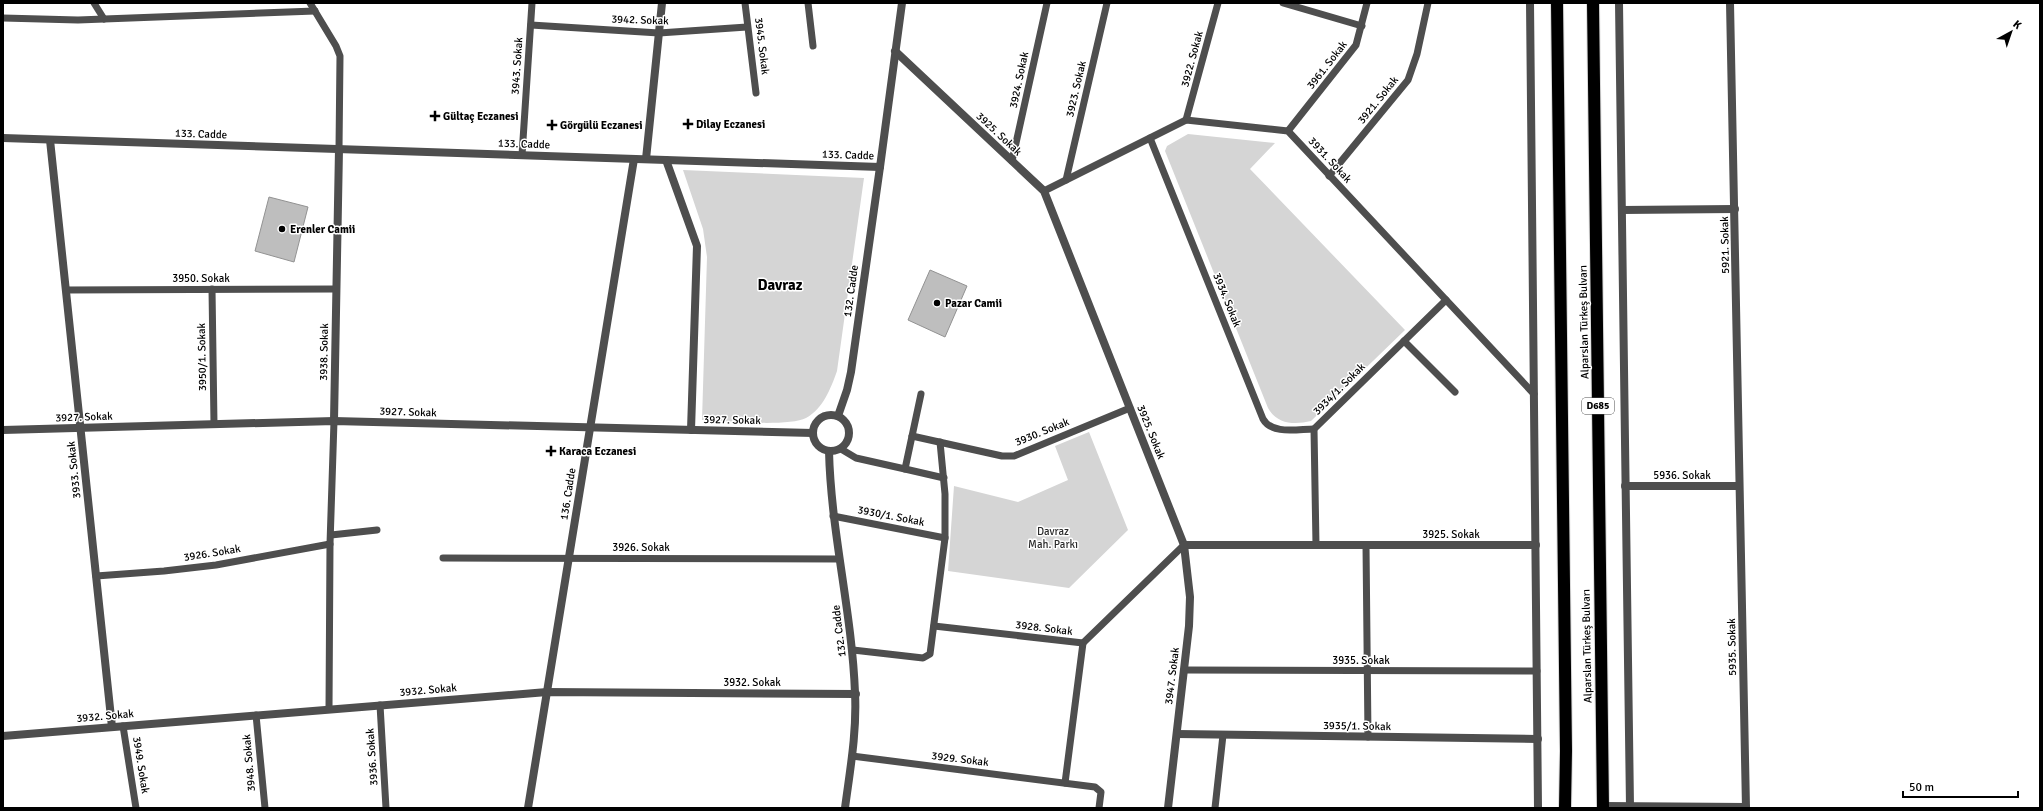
<svg xmlns="http://www.w3.org/2000/svg" width="2043" height="811" viewBox="0 0 2043 811" font-family="Signika,sans-serif">
<rect width="100%" height="100%" fill="#fff"/>
<!-- green -->
<g fill="#d5d5d5">
<path d="M1188 134 1275 143 1250 169 1405 330 1311 421C1294 425 1277 424 1268 408L1165 151 1167 146Z"/>
<path d="M683 170 864 178 837 371C831 388 823 409 806 418 789 427 723 421 702 420L707 257 703 229Z"/>
<path d="M1089 432 1128 530 1069 588 948 571 954 486 1018 502 1068 480 1055 446Z"/>
</g>
<!-- building -->
<g fill="#bebebe" stroke="#929292">
<path d="M269 197 308 207 294 262 255 251Z"/>
<path d="M930 270 967 286 945 337 908 320Z"/>
</g>
<g fill="none" stroke-linecap="round" stroke-linejoin="round">
<defs>
<g id="highway">
<path d="M1557 3 1566 751 1565 808"/>
<path d="M1593 3 1603 808"/>
</g>
</defs>
<!-- highway casing -->
<use href="#highway" stroke="#dbdbdb" stroke-width="14"/>
<!-- lane -->
<g stroke="#4e4e4e" stroke-width="7">
<path d="M94 3 104 19"/>
<path d="M310 3 336 46 340 56 339 149"/>
<path d="M745 3 756 93"/>
<path d="M808 3 813 46"/>
<path d="M1283 3 1362 26"/>
<path d="M3 18 78 20 315 11"/>
<path d="M531 25 659 33 747 27"/>
<path d="M1186 120 1218 3"/>
<path d="M1288 131 1356 45 1367 3"/>
<path d="M1150 138 1263 419C1272 435 1298 429 1314 429"/>
<path d="M522 155 532 3"/>
<path d="M1012 161 1047 3"/>
<path d="M1329 176 1408 80 1417 54 1428 3"/>
<path d="M1066 180 1107 3"/>
<path d="M1044 191 1186 120 1288 131 1534 394"/>
<path d="M212 289 214 424"/>
<path d="M66 290 336 289"/>
<path d="M1404 341 1455 392"/>
<path d="M912 436 1002 456H1014L1130 408"/>
<path d="M841 449 856 458 905 469 921 394"/>
<path d="M905 469 944 478"/>
<path d="M833 516 945 538"/>
<path d="M331 535 377 530"/>
<path d="M1316 545 1314 429 1446 300"/>
<path d="M1366 545 1368 737"/>
<path d="M443 558 839 559"/>
<path d="M96 576 164 571 216 565 330 544"/>
<path d="M934 626 1083 643 1184 545"/>
<path d="M853 650 923 658 930 654 945 538V494L940 442"/>
<path d="M1184 670 1537 671"/>
<path d="M380 705 386 808"/>
<path d="M329 709 330 544 334 421"/>
<path d="M256 715 265 808"/>
<path d="M123 726 136 808"/>
<path d="M852 756 1095 787 1101 792 1099 808"/>
<path d="M1065 783 1083 643"/>
<path d="M1215 808 1223 735"/>
</g>
<!-- street -->
<g stroke="#4e4e4e" stroke-width="8">
<path d="M1530 3 1538 808"/>
<path d="M1619 3 1630 806"/>
<path d="M1730 3 1746 808"/>
<path d="M895 51 1044 191 1184 545H1536"/>
<path d="M3 138 880 167 902 3"/>
<path d="M50 140 112 727"/>
<path d="M646 159 662 3"/>
<path d="M666 160 697 246 691 430"/>
<path d="M1622 210 1735 209"/>
<circle cx="831" cy="433" r="18"/>
<path d="M838 416 847 390 851 372 880 167"/>
<path d="M334 421 339 149"/>
<path d="M3 430 334 421 813 433"/>
<path d="M829 451C831 533 852 612 855 693 857 732 850 770 845 808"/>
<path d="M1625 486H1739"/>
<path d="M1177 734 1538 739"/>
<path d="M3 736 547 692 856 694"/>
<path d="M1603 806 1746 807"/>
<path d="M528 808 634 159"/>
<path d="M1168 808 1189 626 1190 597 1184 545"/>
</g>
<!-- highway -->
<use href="#highway" stroke="#000" stroke-width="12"/>
</g>
<!-- markers -->
<g fill="#000" stroke="#fff" stroke-width="1.5">
<path d="M433 110h4v4h4v4h-4v4h-4v-4h-4v-4h4z"/>
<path d="M686 118h4v4h4v4h-4v4h-4v-4h-4v-4h4z"/>
<path d="M550 119h4v4h4v4h-4v4h-4v-4h-4v-4h4z"/>
<circle cx="282" cy="229" r="4"/>
<circle cx="937" cy="303" r="4"/>
<path d="M549 445h4v4h4v4h-4v4h-4v-4h-4v-4h4z"/>
</g>
<g text-anchor="middle" dominant-baseline="central" stroke-width="3" stroke-linejoin="round" paint-order="stroke">
<!-- shield labels -->
<rect fill="#fff" stroke="#4c4c4c" stroke-width="1" x="1582" y="398" width="32" height="16" rx="3"/>
<g font-size="10" font-weight="bold" fill="#000">
<text x="1598" y="406">D685</text>
</g>
<!-- street labels -->
<g font-size="11" fill="#000" stroke="#fff">
<text transform="translate(640 20) rotate(2)">3942. Sokak</text>
<text transform="translate(762 46) rotate(83)">3945. Sokak</text>
<text transform="translate(1192 59) rotate(-75)">3922. Sokak</text>
<text transform="translate(1327 65) rotate(-52)">3961. Sokak</text>
<text transform="translate(517 66) rotate(-86)">3943. Sokak</text>
<text transform="translate(1019 80) rotate(-78)">3924. Sokak</text>
<text transform="translate(1076 89) rotate(-77)">3923. Sokak</text>
<text transform="translate(1378 100) rotate(-51)">3921. Sokak</text>
<text transform="translate(201 134) rotate(2)">133. Cadde</text>
<text transform="translate(999 134) rotate(43)">3925. Sokak</text>
<text transform="translate(524 144) rotate(2)">133. Cadde</text>
<text transform="translate(848 155) rotate(2)">133. Cadde</text>
<text transform="translate(1330 160) rotate(47)">3931. Sokak</text>
<text transform="translate(1725 245) rotate(-91)">5921. Sokak</text>
<text x="201" y="278">3950. Sokak</text>
<text transform="translate(851 291) rotate(-82)">132. Cadde</text>
<text transform="translate(1227 300) rotate(68)">3934. Sokak</text>
<text transform="translate(1584 322) rotate(-91)">Alparslan Türkeş Bulvarı</text>
<text transform="translate(324 352) rotate(-89)">3938. Sokak</text>
<text transform="translate(202 357) rotate(-91)">3950/1. Sokak</text>
<text transform="translate(1339 389) rotate(-45)">3934/1. Sokak</text>
<text transform="translate(408 412) rotate(2)">3927. Sokak</text>
<text transform="translate(84 417) rotate(-2)">3927. Sokak</text>
<text transform="translate(732 420) rotate(1)">3927. Sokak</text>
<text transform="translate(1042 432) rotate(-22)">3930. Sokak</text>
<text transform="translate(1151 432) rotate(68)">3925. Sokak</text>
<text transform="translate(74 470) rotate(-96)">3933. Sokak</text>
<text x="1682" y="475">5936. Sokak</text>
<text transform="translate(568 494) rotate(-81)">136. Cadde</text>
<text transform="translate(891 516) rotate(11)">3930/1. Sokak</text>
<text x="1451" y="534">3925. Sokak</text>
<text x="641" y="547">3926. Sokak</text>
<text transform="translate(212 553) rotate(-9)">3926. Sokak</text>
<text transform="translate(1044 628) rotate(7)">3928. Sokak</text>
<text transform="translate(839 631) rotate(-97)">132. Cadde</text>
<text transform="translate(1587 646) rotate(-91)">Alparslan Türkeş Bulvarı</text>
<text transform="translate(1732 647) rotate(-91)">5935. Sokak</text>
<text x="1361" y="660">3935. Sokak</text>
<text transform="translate(1172 676) rotate(-83)">3947. Sokak</text>
<text x="752" y="682">3932. Sokak</text>
<text transform="translate(428 690) rotate(-5)">3932. Sokak</text>
<text transform="translate(105 716) rotate(-5)">3932. Sokak</text>
<text transform="translate(1357 726) rotate(1)">3935/1. Sokak</text>
<text transform="translate(372 757) rotate(-94)">3936. Sokak</text>
<text transform="translate(960 759) rotate(7)">3929. Sokak</text>
<text transform="translate(249 763) rotate(-95)">3948. Sokak</text>
<text transform="translate(141 765) rotate(81)">3949. Sokak</text>
</g>
<!-- poi labels -->
<g font-size="11" font-weight="bold" fill="#000" stroke="#fff" text-anchor="start">
<text x="443" y="116">Gültaç Eczanesi</text>
<text x="696" y="124">Dilay Eczanesi</text>
<text x="560" y="125">Görgülü Eczanesi</text>
<text x="290" y="229">Erenler Camii</text>
<text x="945" y="303">Pazar Camii</text>
<text x="559" y="451">Karaca Eczanesi</text>
</g>
<!-- park labels -->
<g font-size="11" fill="#2c2c2c" stroke="#fff">
<text x="1053" y="531">Davraz<tspan x="1053" dy="13">Mah. Parkı</tspan></text>
</g>
<!-- district labels -->
<g font-size="15" font-weight="bold" fill="#000" stroke="#fff">
<text x="780" y="285">Davraz</text>
</g>
</g>
<!-- border -->
<rect width="2043" height="811" fill="none" stroke="#000000" stroke-width="8"/>
<!-- north arrow -->
<g transform="translate(2011 32) rotate(40)" stroke="#ffffff" stroke-width="3" paint-order="stroke">
<path d="M0-3L7 15L0 10L-7 15Z" fill="#000000"/>
<text y="-6" font-size="11" font-weight="bold" text-anchor="middle" fill="#000000">K</text>
</g>
<!-- scale -->
<path d="M1903 791v6h115v-6" fill="none" stroke="#000000" stroke-width="2"/>
<text x="1909" y="791" font-size="12" fill="#000000" stroke="#ffffff" stroke-width="3" paint-order="stroke">50 m</text>
</svg>
